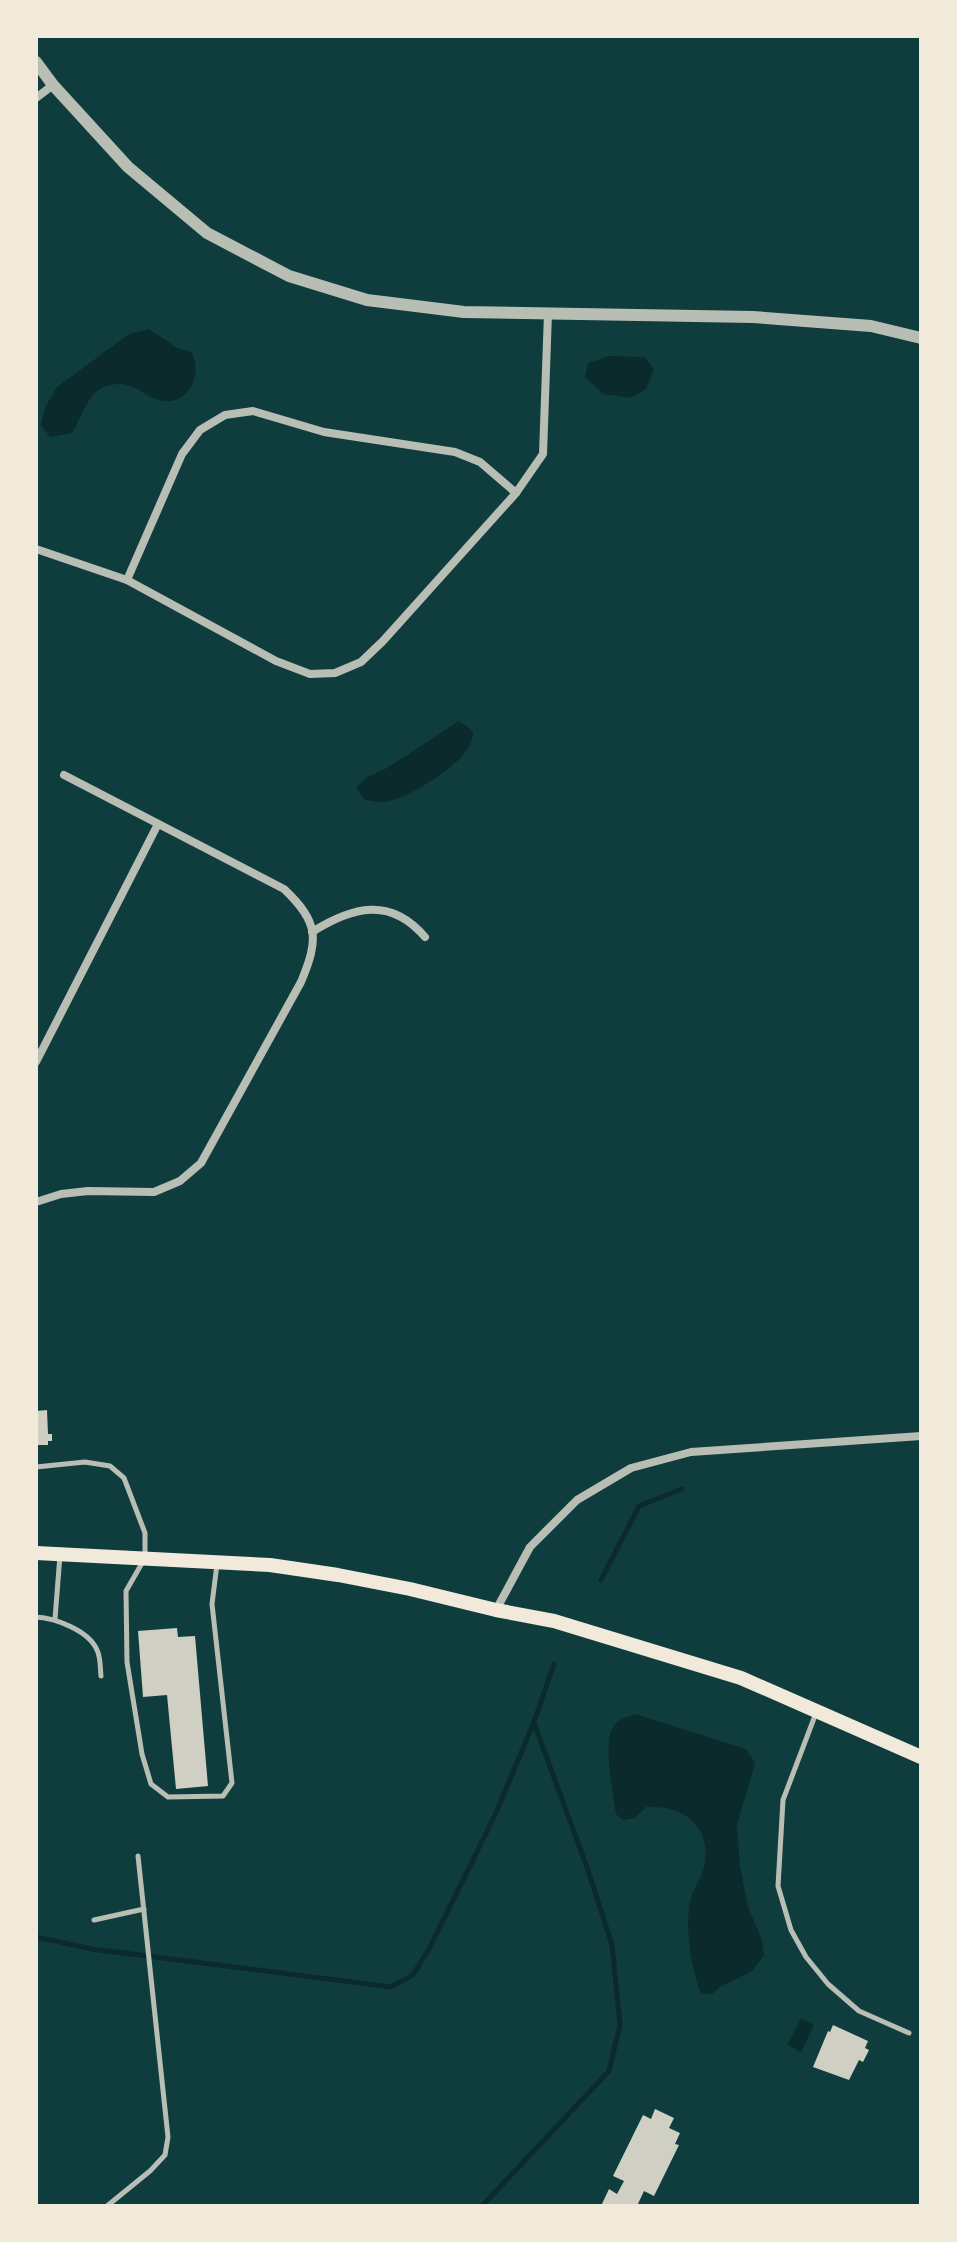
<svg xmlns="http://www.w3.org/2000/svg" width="957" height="2242" viewBox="0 0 957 2242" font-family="'Exo 2',sans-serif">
<rect width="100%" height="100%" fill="#0f3d3e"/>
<!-- water -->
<g fill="#0a2a2b">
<path d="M149 329 177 348 191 352C203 371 191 404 164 401 143 399 134 376 104 387 88 393 81 418 72 433L50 437 41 425 45 407 57 387 129 334Z"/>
<path d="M609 356 645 357 654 369 646 389 631 398 603 394 585 377 588 363Z"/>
<path d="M459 721 473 731C476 759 414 794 390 801 382 803 373 801 365 800L356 788 365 778 387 768Z"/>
<path d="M635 1714 746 1749 755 1763 737 1825 740 1866 748 1907 762 1940 764 1956 751 1972 720 1987 712 1994H701C691 1966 685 1933 690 1902 692 1890 701 1879 704 1867 713 1826 683 1805 646 1807L635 1818 623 1820 616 1814C613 1794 602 1741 614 1726 619 1719 627 1717 635 1714Z"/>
<path d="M801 2018 814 2025 801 2052 787 2045Z"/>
</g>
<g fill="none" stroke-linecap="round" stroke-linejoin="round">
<!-- stream -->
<g stroke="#0a2a2b" stroke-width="5">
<path d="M601 1580 639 1506 682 1489"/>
<path d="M36 1937 92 1949 391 1987 413 1975 430 1947 496 1813 534 1722 554 1664"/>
<path d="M482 2206 609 2071 620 2025 612 1945 588 1870 534 1723"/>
</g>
</g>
<!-- building -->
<g fill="#cfcfc3">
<path d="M47 1410 48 1434H52V1441H48V1445H36V1411Z"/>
<path d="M177 1628 178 1637 195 1636 208 1786 176 1789 167 1695 143 1697 138 1631Z"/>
<path d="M833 2025 868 2041 865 2048 869 2050 863 2062 859 2060 849 2080 813 2067 828 2031 830 2032Z"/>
<path d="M655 2109 674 2118 669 2128 680 2133 675 2144 679 2145 654 2196 644 2191 637 2206H601L609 2189 617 2194 624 2181 613 2176 643 2115 651 2119Z"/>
</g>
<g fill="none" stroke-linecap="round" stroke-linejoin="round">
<!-- service -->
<g stroke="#b8beb3" stroke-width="5">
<path d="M36 1467 85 1462 110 1466 124 1478 145 1533V1558L126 1591 127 1662 142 1754 151 1784 168 1797 223 1796 232 1783 212 1604 217 1564"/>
<path d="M36 1617C56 1618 89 1631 97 1650 101 1658 100 1668 101 1676"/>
<path d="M55 1619 60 1555"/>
<path d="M816 1713 783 1800 778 1886 791 1930 806 1957 828 1984 859 2011 909 2033"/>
<path d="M94 1920 144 1909"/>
<path d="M107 2206 150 2171 165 2155 168 2137 138 1856"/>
</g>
<!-- minor -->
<g stroke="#b8beb3" stroke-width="8">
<path d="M36 98 53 85"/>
<path d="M36 549 127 580 276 661 310 674 335 673 361 662 383 641 516 493 543 454 548 313"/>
<path d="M127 580 182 454 200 430 225 415 253 411 324 432 455 452 480 462 516 493"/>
<path d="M312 932C352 907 390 896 425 937"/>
<path d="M36 1062 158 824"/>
<path d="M36 1202 61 1194 88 1191 154 1192 180 1181 201 1163 301 982C319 939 319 922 284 889L64 775"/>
<path d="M496 1610 530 1547 577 1500 631 1468 691 1452 921 1436"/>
</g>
<!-- tertiary -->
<path stroke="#b8beb3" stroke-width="12" d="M36 62 53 85 128 167 207 233 289 276 367 300 464 312 753 317 871 326 921 338"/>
<!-- secondary -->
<path stroke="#f1e9da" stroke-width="14" d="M36 1553 270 1565 338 1575 410 1589 496 1610 554 1621 741 1678 921 1757"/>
</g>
<!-- border -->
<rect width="957" height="2242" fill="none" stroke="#f1e9da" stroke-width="76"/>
</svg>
